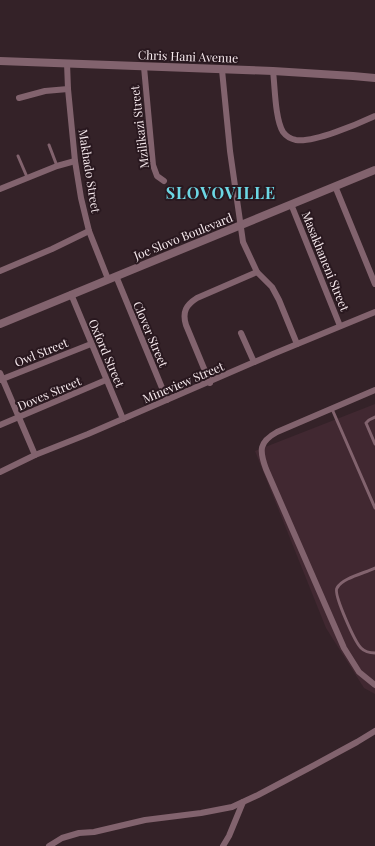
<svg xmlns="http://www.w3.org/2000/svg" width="375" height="846" viewBox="0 0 375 846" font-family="'Playfair Display',serif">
<rect width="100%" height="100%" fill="#342228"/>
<!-- built -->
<path fill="#412831" d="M375 404V694L364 688 326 628 255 451Z"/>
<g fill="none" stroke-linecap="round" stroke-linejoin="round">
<!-- service -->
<g stroke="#82636e" stroke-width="3">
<path d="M49 145 57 166"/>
<path d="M18 156 27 177"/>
<path d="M332 409 375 508"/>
<path d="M375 417 369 420 366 423 375 444"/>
<path d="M375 568C365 573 342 578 337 588 333 594 355 642 361 648 364 651 370 653 375 653"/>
</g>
<!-- minor -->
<g stroke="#82636e" stroke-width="6">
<path d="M67 63 68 89 75 161 81 198 89 231 108 279"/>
<path d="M144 67 153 165 157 176 164 181"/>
<path d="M222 70 230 151 243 242 257 272 272 287 279 300 297 344"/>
<path d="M273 71C275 87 275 119 283 132 286 136 291 139 296 140 313 143 358 124 375 116"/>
<path d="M19 98 45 91 68 89"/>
<path d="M335 186 375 284"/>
<path d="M0 189 57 166 75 161"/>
<path d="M291 204 340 326"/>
<path d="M0 271 52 249 89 231"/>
<path d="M116 276 167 400"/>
<path d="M71 294 123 419"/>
<path d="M241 333 254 362"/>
<path d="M0 373 35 455"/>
<path d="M0 380 91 344"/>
<path d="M210 383 186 325C182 312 186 305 197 298L257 272"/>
<path d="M375 390 277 432C259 442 259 450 266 469L344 648 359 672 375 685"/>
<path d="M0 425 106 380"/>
<path d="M0 472 35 455 88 434 273 354 375 312"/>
<path d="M49 846 62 838 79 833 94 832 145 820 201 813 232 807 258 795 309 768 357 742 375 731"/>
<path d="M223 846 229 836 243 802"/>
</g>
<!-- tertiary -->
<g stroke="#82636e" stroke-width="8">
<path d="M0 61 273 71 353 76 375 78"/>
<path d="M0 324 375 170"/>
</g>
</g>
<g text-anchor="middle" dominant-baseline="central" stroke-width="4" stroke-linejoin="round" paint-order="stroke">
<!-- street labels -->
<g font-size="12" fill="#f8ebef" stroke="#29181f">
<text transform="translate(188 56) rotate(2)">Chris Hani Avenue</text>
<text transform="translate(139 127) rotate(-97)">Mzilikazi Street</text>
<text transform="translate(90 171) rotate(81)">Makhado Street</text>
<text transform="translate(183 236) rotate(-22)">Joe Slovo Boulevard</text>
<text transform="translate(326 261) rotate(68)">Masakhaneni Street</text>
<text transform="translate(151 334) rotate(67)">Clover Street</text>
<text transform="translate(41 352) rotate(-22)">Owl Street</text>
<text transform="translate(107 353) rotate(67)">Oxford Street</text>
<text transform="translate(183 382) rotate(-23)">Mineview Street</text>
<text transform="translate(49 393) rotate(-23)">Doves Street</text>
</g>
<!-- district labels -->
<g font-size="16" font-weight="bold" letter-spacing="1" fill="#6cd7e4" stroke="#29181f">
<text x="221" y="192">SLOVOVILLE</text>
</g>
</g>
</svg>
